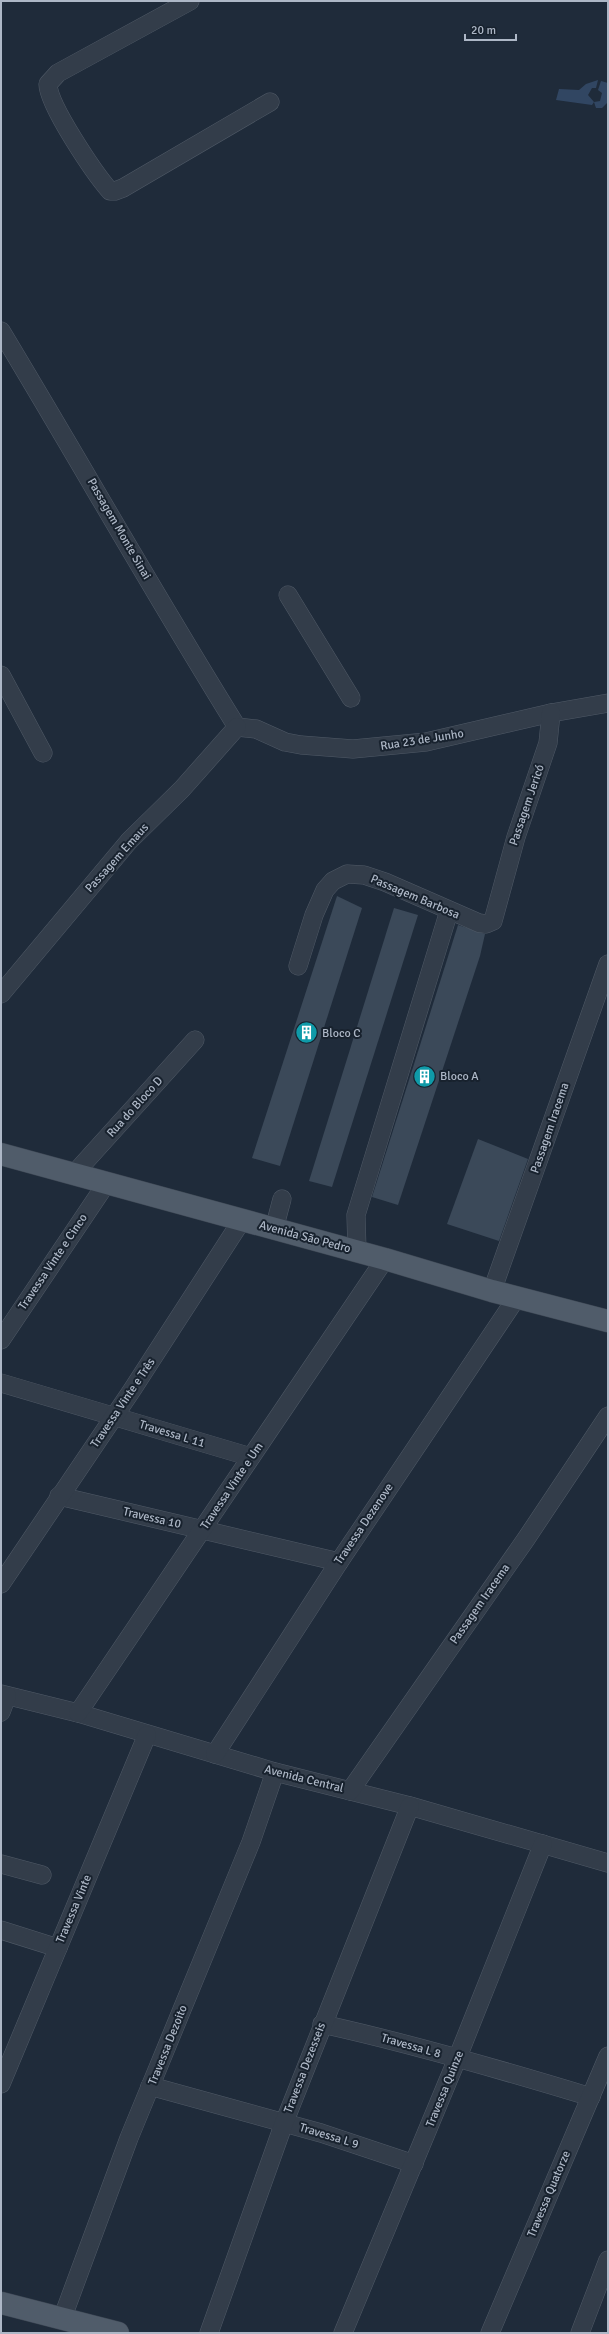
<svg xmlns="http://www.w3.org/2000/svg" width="609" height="2334" viewBox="0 0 609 2334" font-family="Signika,sans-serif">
<rect width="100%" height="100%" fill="#1f2b3a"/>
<!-- water -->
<path fill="#314662" d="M598 80 596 88H592L588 95 594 102 600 101 602 93 598 90 601 81 608 83V102L602 108H596L594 102 592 105 556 100 559 89 579 90 586 84Z"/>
<!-- building -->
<g fill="#3b4959">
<path d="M337 896 362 908 280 1166 252 1158Z"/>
<path d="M394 908 418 915 332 1187 309 1181Z"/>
<path d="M458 925 485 934 480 956 398 1205 372 1197Z"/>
<path d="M478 1139 528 1159 499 1241 447 1224Z"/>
</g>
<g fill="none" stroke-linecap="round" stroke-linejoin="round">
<defs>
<g id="minor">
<path d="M190 1 58 73 48 84C48 105 95 174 110 191H115L123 188 270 102"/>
<path d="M1 331C80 462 156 597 237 727"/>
<path d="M288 595 351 698"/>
<path d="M1 675 43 753"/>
<path d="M237 727 256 729 285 742 301 745 353 749 426 742 551 713 608 703"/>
<path d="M298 966 314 915 325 890 333 881 347 874 364 875 385 882 479 923 486 924 493 921 516 837 548 743 551 713"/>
<path d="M1 994 129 841 182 789 237 727"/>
<path d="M74 1174 195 1040"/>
<path d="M274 1229 282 1199"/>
<path d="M357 1251 356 1215 449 911"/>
<path d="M492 1291 608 964"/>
<path d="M1 1340 106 1184"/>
<path d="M1 1383 251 1457"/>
<path d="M59 1496 339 1562"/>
<path d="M1 1584 132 1390 242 1220"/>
<path d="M1 1694 78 1713 275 1772 410 1806 608 1863"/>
<path d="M1 1712 7 1696"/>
<path d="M78 1713 385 1259"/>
<path d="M215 1754 339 1562 517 1297"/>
<path d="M350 1791 526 1539 608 1416"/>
<path d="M1 1864 42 1875"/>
<path d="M1 1930 58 1948"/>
<path d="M322 2024C413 2044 502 2070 591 2097"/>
<path d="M1 2084 147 1735"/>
<path d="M150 2086 321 2133 414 2164"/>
<path d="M62 2319 129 2138 251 1842 275 1772"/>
<path d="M209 2333 284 2123 410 1806"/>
<path d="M343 2333 457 2059 543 1844"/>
<path d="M490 2333 608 2056"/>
<path d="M580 2333 608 2260"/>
</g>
<g id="major">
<path d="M1 1154 385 1259 492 1291 608 1321"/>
<path d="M1 2303 118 2333"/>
</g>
</defs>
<!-- minor casing -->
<use href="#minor" stroke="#505a67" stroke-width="19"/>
<!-- major casing -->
<use href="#major" stroke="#3c4653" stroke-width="23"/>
<!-- minor -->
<use href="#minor" stroke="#333d4a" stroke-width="18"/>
<!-- major -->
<use href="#major" stroke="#505c6a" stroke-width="22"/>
</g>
<!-- icons -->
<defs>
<symbol id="building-disc" viewBox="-11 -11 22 22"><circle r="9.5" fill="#0f9aa8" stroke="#18222e"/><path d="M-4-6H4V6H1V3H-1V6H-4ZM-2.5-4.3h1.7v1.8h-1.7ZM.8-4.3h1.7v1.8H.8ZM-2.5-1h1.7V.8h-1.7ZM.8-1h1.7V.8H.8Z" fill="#fff"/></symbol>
</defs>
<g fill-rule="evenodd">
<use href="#building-disc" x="294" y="1020" width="25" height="25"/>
<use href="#building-disc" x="412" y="1064" width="25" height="25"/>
</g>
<g text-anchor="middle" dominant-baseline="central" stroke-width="4" stroke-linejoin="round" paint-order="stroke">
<!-- street labels -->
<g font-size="12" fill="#adb7c6" stroke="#18222e">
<text transform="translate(119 529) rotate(60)">Passagem Monte Sinai</text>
<text transform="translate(422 740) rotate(-9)">Rua 23 de Junho</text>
<text transform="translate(527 805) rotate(-71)">Passagem Jericó</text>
<text transform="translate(117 858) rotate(-48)">Passagem Emaus</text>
<text transform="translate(415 897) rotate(23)">Passagem Barbosa</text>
<text transform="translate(135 1107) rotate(-48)">Rua do Bloco D</text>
<text transform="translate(550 1128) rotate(-71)">Passagem Iracema</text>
<text transform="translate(305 1237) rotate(15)">Avenida São Pedro</text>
<text transform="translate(53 1262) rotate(-56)">Travessa Vinte e Cinco</text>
<text transform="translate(123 1403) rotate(-56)">Travessa Vinte e Três</text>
<text transform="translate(172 1434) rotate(17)">Travessa L 11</text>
<text transform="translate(232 1486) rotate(-56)">Travessa Vinte e Um</text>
<text transform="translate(152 1518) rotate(13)">Travessa 10</text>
<text transform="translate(364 1524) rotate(-56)">Travessa Dezenove</text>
<text transform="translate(480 1604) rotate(-55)">Passagem Iracema</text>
<text transform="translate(304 1779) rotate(14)">Avenida Central</text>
<text transform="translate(74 1909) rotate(-67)">Travessa Vinte</text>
<text transform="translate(168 2045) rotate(-68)">Travessa Dezoito</text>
<text transform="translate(411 2046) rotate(16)">Travessa L 8</text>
<text transform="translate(305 2068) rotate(-69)">Travessa Dezesseis</text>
<text transform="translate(445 2089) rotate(-68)">Travessa Quinze</text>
<text transform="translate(329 2136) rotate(17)">Travessa L 9</text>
<text transform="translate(549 2194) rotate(-67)">Travessa Quatorze</text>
</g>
<!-- poi labels -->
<g font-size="12" fill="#adb7c6" stroke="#18222e" text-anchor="start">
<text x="322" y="1033">Bloco C</text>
<text x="440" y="1076">Bloco A</text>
</g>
</g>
<!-- border -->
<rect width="609" height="2334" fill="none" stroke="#adb7c6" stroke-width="4"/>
<!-- scale -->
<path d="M465 34v6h51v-6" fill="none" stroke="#adb7c6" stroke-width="2"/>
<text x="471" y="34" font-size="12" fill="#adb7c6" stroke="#18222e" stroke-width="3" paint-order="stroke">20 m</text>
</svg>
